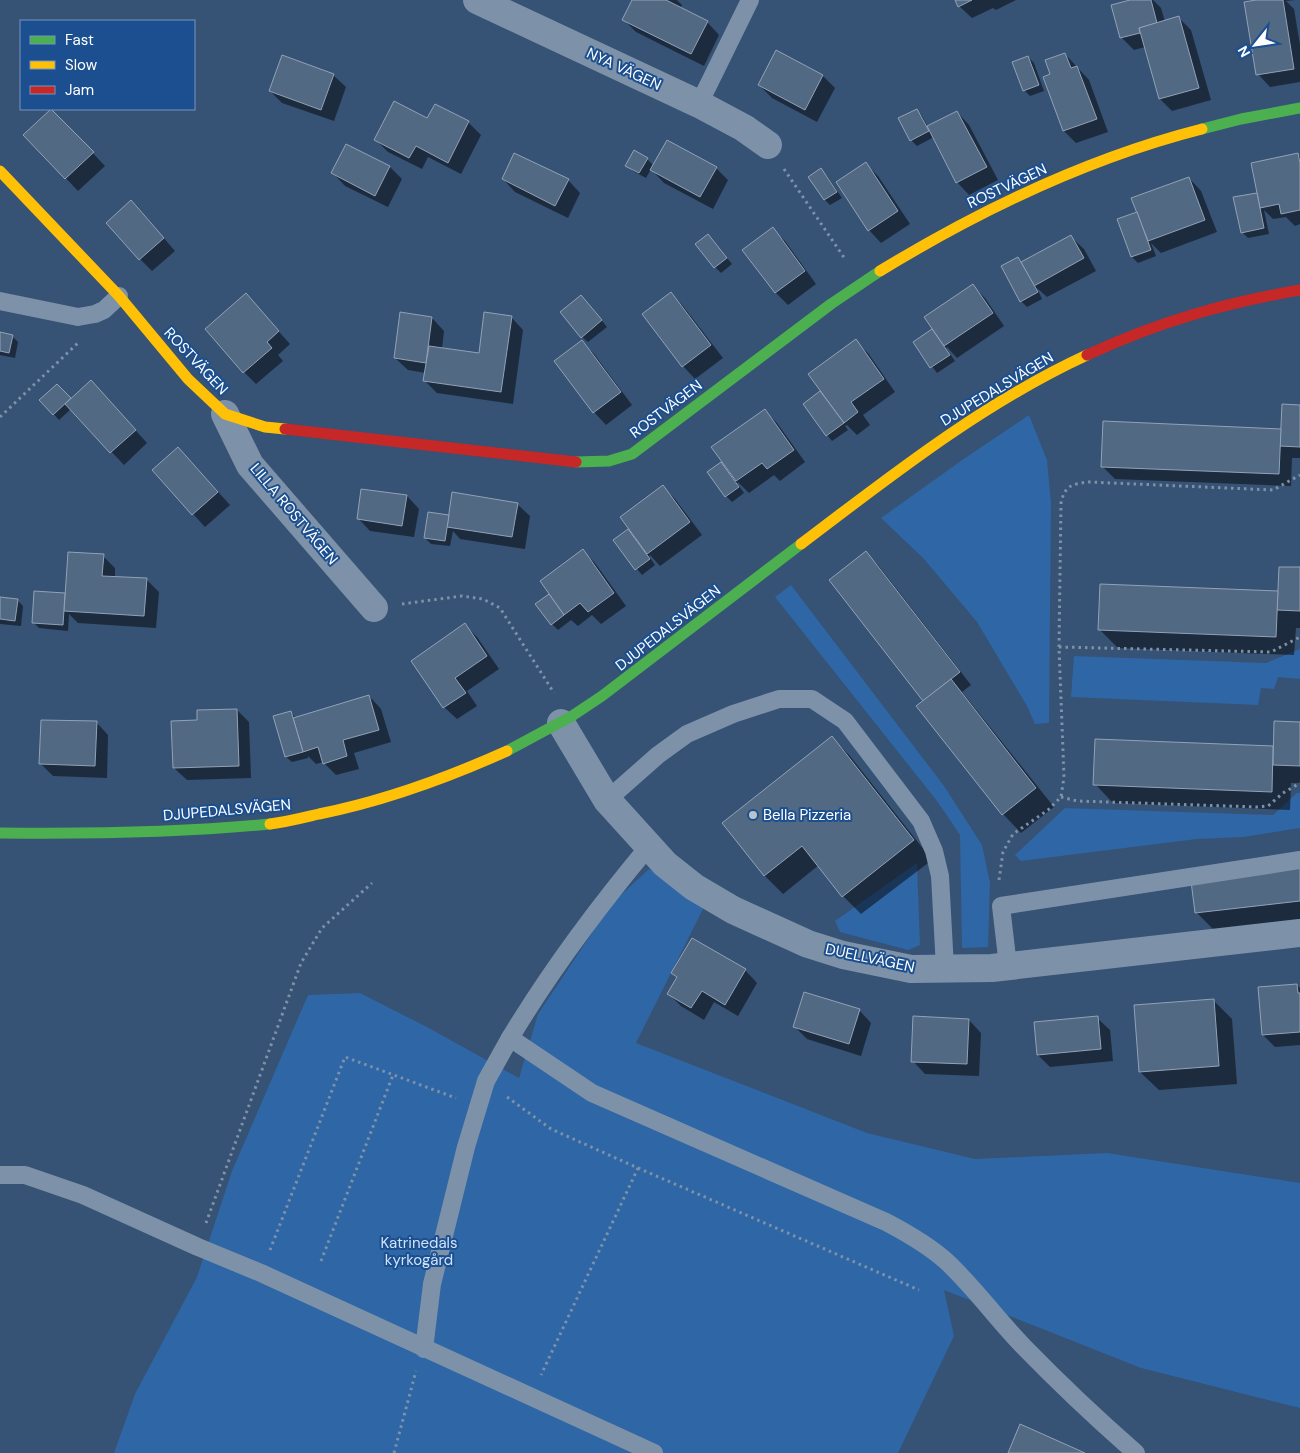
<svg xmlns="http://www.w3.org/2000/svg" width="1300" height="1453" viewBox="0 0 1300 1453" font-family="'DM Sans',sans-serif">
<rect width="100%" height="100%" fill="#365274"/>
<!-- green -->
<g fill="#2f66a5">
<path d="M1029 415 1047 460 1051 503 1049 723 1035 724 1027 706 977 622 924 559 881 518 965 458Z"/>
<path d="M791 585 944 786 982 845 990 883 988 947 962 948 960 835 937 801 775 597Z"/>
<path d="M1300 649V679L1278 677 1274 689 1261 688 1258 705 1071 697 1074 656 1266 663Z"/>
<path d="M1297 793H1300V828L1243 837 1197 839 1021 861 1015 855 1065 808 1273 815Z"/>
<path d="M917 863 920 945 908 950 840 932 835 921Z"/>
<path d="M649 869 712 891 636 1043 867 1133 975 1159 1107 1153 1300 1183V1408L1141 1368 944 1290 954 1336 898 1453H114L135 1394 197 1277 232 1171 308 995 360 993 427 1027 519 1078 538 1014 612 903Z"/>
</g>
<!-- shadow -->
<g fill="#0007">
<path d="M633 0H677L682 5 680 9 707 22 719 35 704 66 636 32 623 19Z"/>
<path d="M956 0H1016L996 10 993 8 972 18 959 6Z"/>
<path d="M1134 0H1153L1161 8 1165 22 1179 18 1191 30 1211 100 1172 111 1160 99 1145 47 1134 50 1121 37Z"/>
<path d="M1262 0H1295L1286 1 1294 9 1300 45V82L1270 87 1258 74Z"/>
<path d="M777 52 823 76 835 88 817 122 772 98 759 85Z"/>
<path d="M1065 54 1089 80 1108 132 1076 143 1064 131 1044 77 1052 75Z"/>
<path d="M1028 57 1034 63 1044 91 1030 96 1024 90Z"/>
<path d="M333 75 346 87 334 121 282 103 270 91Z"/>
<path d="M435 105 468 122 481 135 461 174 428 157 422 169 388 152 376 140 428 120Z"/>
<path d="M52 110 105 166 78 191 25 135Z"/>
<path d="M917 110 922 116 928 127 957 112 969 125 998 180 969 195 957 182 934 137 917 146 911 140Z"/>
<path d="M1298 155 1300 157V224L1295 226 1286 217 1273 219 1264 210 1269 234 1248 238 1242 232 1256 194Z"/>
<path d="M647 159 654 166 716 168 728 180 713 209 664 183 651 169 646 178 633 171 627 166Z"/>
<path d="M866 164 878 176 910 224 881 243 869 230Z"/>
<path d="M390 167 402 179 388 207 345 186 333 173Z"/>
<path d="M821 170 827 176 842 198 830 205 824 199Z"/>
<path d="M1189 178 1201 191 1217 232 1161 253 1151 243 1156 256 1138 263 1132 257 1138 213Z"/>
<path d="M503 179 568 180 580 193 568 218 515 192Z"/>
<path d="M143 214 175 251 152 271 140 259Z"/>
<path d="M772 229 785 241 816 284 788 305 775 292Z"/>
<path d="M708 235 732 264 721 273 715 267Z"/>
<path d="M1071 237 1084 249 1096 271 1047 297 1037 288 1042 299 1027 307 1021 301 1018 258 1023 263Z"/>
<path d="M972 285 985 298 1004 326 957 358 947 347 946 348 955 361 937 373 914 342 934 329Z"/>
<path d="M671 293 683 306 723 358 695 379 683 366 643 315Z"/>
<path d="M246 295 290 344 278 355 283 361 256 384 244 372Z"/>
<path d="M587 302 607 327 588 342 582 337Z"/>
<path d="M511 317 523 330 513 404 437 393 425 381 426 373 408 370 395 358 432 318 444 331 442 349 480 355Z"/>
<path d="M0 333 12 336 18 342 15 358 0 355Z"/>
<path d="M855 341 868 353 895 392 863 415 870 425 857 435 847 425 845 426 848 430 832 441 827 435 824 397Z"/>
<path d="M582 342 594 354 632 405 606 425 594 412Z"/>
<path d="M57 385 71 400 103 394 147 443 124 465 71 409 59 420 41 400Z"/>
<path d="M1300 406V458H1292L1291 486 1115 479 1102 466 1282 430Z"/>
<path d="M765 411 777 423 805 462 780 481 774 475 749 493 738 482 737 483 744 493 732 502 726 496 721 463 726 468 727 467Z"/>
<path d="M190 461 230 505 205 527 153 470Z"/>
<path d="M663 487 675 499 702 535 660 566 650 555 649 556 655 565 642 575 614 541 628 530 632 534 633 533Z"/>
<path d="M407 496 419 509 414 537 370 531 358 518Z"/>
<path d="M517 504 530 516 525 549 460 539 453 531 450 546 431 544 425 538 450 516Z"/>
<path d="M583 551 595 563 626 606 601 624 592 615 578 626 571 620 558 630 552 624 549 595 553 599Z"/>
<path d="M866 553 878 565 971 685 962 692 1054 807 1021 833 1003 814 925 701Z"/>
<path d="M103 556 115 568V578L146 579 159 592 156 628 78 623 69 614 68 631 39 628 33 622 64 594 66 596Z"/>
<path d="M1300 569V628H1296L1294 655 1118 648 1100 630 1280 593Z"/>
<path d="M0 598 17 600 23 606 21 626 0 624Z"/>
<path d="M465 625 477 637 499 669 467 691 477 706 457 719 444 707Z"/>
<path d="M369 696 381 709 391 742 354 753 359 769 336 775 323 762 316 764 308 756V758L292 762 286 757 290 712 296 718Z"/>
<path d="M237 710 249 722 251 778 187 780 174 768Z"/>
<path d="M96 722 108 735 107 778 53 776 41 764Z"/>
<path d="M1300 724V783H1291L1290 810 1113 803 1095 784 1097 741 1274 748Z"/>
<path d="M832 738 850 756 932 860 861 914 843 896 819 865 783 894 764 875Z"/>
<path d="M1300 869V921L1215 931 1196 912Z"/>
<path d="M745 970 757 983 738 1016 714 1002 704 1020 681 1006 669 994 678 978 673 973Z"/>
<path d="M1297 985 1300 988V1045L1275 1047 1263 1035Z"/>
<path d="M1213 1000 1232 1019 1237 1084 1159 1090 1140 1072Z"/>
<path d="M859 1010 871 1023 861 1056 807 1039 795 1027Z"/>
<path d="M1097 1018 1110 1030 1113 1061 1050 1067 1038 1055Z"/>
<path d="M969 1020 981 1033 979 1076 925 1074 913 1061Z"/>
</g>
<!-- building -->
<g fill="#526984" stroke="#92a2b6">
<path d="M632 0H666L708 21 691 54 622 20Z"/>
<path d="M955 0H972L958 7Z"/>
<path d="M1130 0H1151L1157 23 1139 28 1140 33 1120 38 1111 5Z"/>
<path d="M1256 0H1283L1294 69 1256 75 1244 2Z"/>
<path d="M1179 16 1199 88 1159 99 1139 28Z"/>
<path d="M776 50 823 75 805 110 758 85Z"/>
<path d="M1065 53 1071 68 1077 66 1097 119 1063 131 1043 77 1050 74 1045 60Z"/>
<path d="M282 55 334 74 321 110 269 91Z"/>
<path d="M1028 56 1039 85 1023 91 1012 62Z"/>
<path d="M394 101 427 118 435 104 469 121 448 163 416 146 409 158 374 140Z"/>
<path d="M51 109 94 152 65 179 23 135Z"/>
<path d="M917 109 929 131 910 141 898 118Z"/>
<path d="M957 111 987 167 956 183 927 126Z"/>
<path d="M667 140 717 167 700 197 650 170Z"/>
<path d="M346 144 390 166 375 196 331 173Z"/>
<path d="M634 150 648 158 639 173 625 166Z"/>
<path d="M514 153 569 179 555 206 502 179Z"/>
<path d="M1298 153 1300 163V210L1281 214 1279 204 1260 208 1251 163Z"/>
<path d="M866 162 898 211 868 231 836 182Z"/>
<path d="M821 168 837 192 824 200 808 177Z"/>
<path d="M1189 177 1205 220 1148 241 1131 198Z"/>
<path d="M1257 193 1264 228 1241 233 1233 197Z"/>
<path d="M131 200 164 238 139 260 106 223Z"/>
<path d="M1137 212 1151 250 1131 257 1117 219Z"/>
<path d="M773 227 805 271 775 293 742 250Z"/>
<path d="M708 234 727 258 714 268 695 244Z"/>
<path d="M1071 235 1084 258 1034 286 1021 262Z"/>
<path d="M1018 257 1038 292 1020 302 1001 266Z"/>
<path d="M973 284 993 313 944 346 924 317Z"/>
<path d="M671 292 711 345 682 367 642 314Z"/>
<path d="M246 293 279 331 267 342 272 348 243 373 205 329Z"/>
<path d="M581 295 602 320 581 338 560 312Z"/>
<path d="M400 312 432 317 426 363 394 358Z"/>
<path d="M484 312 512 316 501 392 423 381 429 346 479 353Z"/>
<path d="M932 329 950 355 930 368 913 342Z"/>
<path d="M0 332 13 335 9 353 0 351Z"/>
<path d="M856 339 884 379 851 402 858 412 844 423 808 374Z"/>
<path d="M582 340 621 392 593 413 554 361Z"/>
<path d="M91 380 136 430 110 453 65 404Z"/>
<path d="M57 384 71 398 53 415 39 400Z"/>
<path d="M820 391 844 423 826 436 803 404Z"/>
<path d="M1282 404 1300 405V447L1280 446Z"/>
<path d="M765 409 794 450 767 469 762 463 736 481 711 447Z"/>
<path d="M1103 421 1281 429 1279 474 1101 467Z"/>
<path d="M178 447 218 492 192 515 152 470Z"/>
<path d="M721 462 739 487 725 497 707 472Z"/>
<path d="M663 485 690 522 647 554 620 517Z"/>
<path d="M361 489 407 495 402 526 357 519Z"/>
<path d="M452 492 518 503 512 537 447 527Z"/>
<path d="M428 512 449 515 445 541 424 538Z"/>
<path d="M628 529 650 559 635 570 613 540Z"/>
<path d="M583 549 614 593 588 612 580 603 564 615 540 581Z"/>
<path d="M866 551 960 672 923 701 829 580Z"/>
<path d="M68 552 104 554 102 576 147 578 144 616 64 611Z"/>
<path d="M1279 567H1300V611L1277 610Z"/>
<path d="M1100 584 1278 591 1276 637 1098 630Z"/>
<path d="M34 591 65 593 63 625 32 623Z"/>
<path d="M549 594 564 615 551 625 535 604Z"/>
<path d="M0 597 18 599 15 621 0 619Z"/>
<path d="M465 623 487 656 455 678 466 693 443 708 411 661Z"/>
<path d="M951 679 1036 788 1002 815 916 706Z"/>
<path d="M369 695 379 730 343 740 347 756 323 764 318 747 303 752 293 718Z"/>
<path d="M237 709 239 766 173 768 171 721 197 720V710Z"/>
<path d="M291 711 303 752 285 757 273 716Z"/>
<path d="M41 720 97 721 95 766 39 764Z"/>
<path d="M1274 721 1300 722V766L1273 765Z"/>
<path d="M832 736 914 840 842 897 802 846 764 876 722 823Z"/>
<path d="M1095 739 1273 746 1272 792 1093 785Z"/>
<path d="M1300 868V901L1195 913 1191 881Z"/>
<path d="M692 938 746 969 725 1005 702 991 691 1008 667 994 677 977 671 973Z"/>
<path d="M1297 984 1298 993H1300V1032L1262 1035 1258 987Z"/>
<path d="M804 992 860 1009 849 1044 793 1027Z"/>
<path d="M1214 999 1219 1066 1139 1072 1134 1005Z"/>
<path d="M913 1016 969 1019 967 1064 911 1062Z"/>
<path d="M1098 1016 1101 1049 1037 1055 1034 1022Z"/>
<path d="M1020 1424 1085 1453H1008Z"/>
</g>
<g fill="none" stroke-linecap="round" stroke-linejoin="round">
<!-- path -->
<g stroke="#7d92a8" stroke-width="3" stroke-dasharray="2.5 4" stroke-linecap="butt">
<path d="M784 169 845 259"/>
<path d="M0 417 79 342"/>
<path d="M402 604 462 596 483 599 500 608 554 693"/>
<path d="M1059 647 1271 652 1300 637"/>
<path d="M1061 797 1077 801 1258 807 1268 806 1283 793 1300 783"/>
<path d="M999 880 1003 852 1013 834 1048 810 1061 797 1064 777 1059 647 1061 503C1065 485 1072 484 1089 482L1273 490 1300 475"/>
<path d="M507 1097 551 1129 638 1168 541 1375"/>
<path d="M638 1168 919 1290"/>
<path d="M206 1223 301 963 322 928 372 883"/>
<path d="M270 1250 345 1057 456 1098"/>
<path d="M321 1261 393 1075"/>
<path d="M394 1453 416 1371"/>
</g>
<!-- lane -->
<g stroke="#7d92a8" stroke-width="18">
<path d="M699 104 750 0"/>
<path d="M0 301 78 317 95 314 104 310 119 296"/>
<path d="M607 800 658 755 687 734 733 714 779 699H812L845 721 921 821 934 851 940 876 945 968"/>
<path d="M649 846C598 907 551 970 510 1038L592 1093 886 1222C907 1233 928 1245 946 1261 974 1287 996 1318 1023 1346 1059 1383 1097 1419 1136 1453"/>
<path d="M1008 966 1001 906 1300 860"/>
<path d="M0 1175H25L83 1195 198 1247 261 1273 654 1453"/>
<path d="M424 1349 432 1284 466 1147 486 1081 510 1038"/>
</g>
<!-- street -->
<g stroke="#7d92a8" stroke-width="28">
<path d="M477 0 699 104 744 128 768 145"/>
<path d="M225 414 250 465 374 608"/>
<path d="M561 723 607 800 665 864 694 887 733 910 808 944 843 955 911 969 992 968 1300 933"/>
</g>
<!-- fast -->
<g stroke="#4caf50" stroke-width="11">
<path d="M1202 129 1241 119 1300 108"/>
<path d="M576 462 609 461 632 454 831 304 880 271"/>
<path d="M507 751 572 716 602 696 801 544"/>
<path d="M0 833C90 834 180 833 270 824"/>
</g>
<!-- slow -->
<g stroke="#ffc107" stroke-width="11">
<path d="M0 171 119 296 188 379 225 414 265 427 285 429"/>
<path d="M880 271C980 210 1088 158 1202 129"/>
<path d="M801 544C892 475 983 403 1087 355"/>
<path d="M270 824C287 822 302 818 319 814 384 801 447 778 507 751"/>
</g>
<!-- jam -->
<g stroke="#c62828" stroke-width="11">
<path d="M1087 355C1158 322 1224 303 1300 290"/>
<path d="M285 429 576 462"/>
</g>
</g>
<!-- markers -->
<circle fill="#b9c2ce" stroke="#1b4f8f" stroke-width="2" cx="753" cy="815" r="5"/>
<g text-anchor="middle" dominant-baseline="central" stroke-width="4" stroke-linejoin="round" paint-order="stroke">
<!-- street labels -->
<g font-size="15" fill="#fff" stroke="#1b4f8f">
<text transform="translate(624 69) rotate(25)">NYA VÄGEN</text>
<text transform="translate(1007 186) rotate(-25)">ROSTVÄGEN</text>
<text transform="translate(196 361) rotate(47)">ROSTVÄGEN</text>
<text transform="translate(997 389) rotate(-31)">DJUPEDALSVÄGEN</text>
<text transform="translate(666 409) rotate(-37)">ROSTVÄGEN</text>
<text transform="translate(294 514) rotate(50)">LILLA ROSTVÄGEN</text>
<text transform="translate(668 628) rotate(-38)">DJUPEDALSVÄGEN</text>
<text transform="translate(227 810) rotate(-5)">DJUPEDALSVÄGEN</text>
<text transform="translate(870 958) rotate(12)">DUELLVÄGEN</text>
</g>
<!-- poi labels -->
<g font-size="15" fill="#fff" stroke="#1b4f8f" text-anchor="start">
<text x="763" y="815">Bella Pizzeria</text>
</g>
<!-- park labels -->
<g font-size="15" fill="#cfe3fa" stroke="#1b4f8f">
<text x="419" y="1243">Katrinedals<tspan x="419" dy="17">kyrkogård</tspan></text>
</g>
</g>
<!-- legend -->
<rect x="20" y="20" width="175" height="90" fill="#1b4f8f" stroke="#7695bc"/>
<rect x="30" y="36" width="25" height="8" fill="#4caf50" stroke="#7695bc"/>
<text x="65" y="45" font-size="15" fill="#ffffff">Fast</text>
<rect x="30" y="61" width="25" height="8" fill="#ffc107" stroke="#7695bc"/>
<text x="65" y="70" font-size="15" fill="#ffffff">Slow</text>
<rect x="30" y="86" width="25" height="8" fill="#c62828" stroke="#7695bc"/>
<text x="65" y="95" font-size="15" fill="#ffffff">Jam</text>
<!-- north arrow -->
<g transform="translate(1255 45) rotate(240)" stroke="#1b4f8f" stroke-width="4" paint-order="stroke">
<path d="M0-4L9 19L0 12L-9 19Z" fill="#ffffff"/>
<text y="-8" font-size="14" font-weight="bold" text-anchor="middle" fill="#ffffff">N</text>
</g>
</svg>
